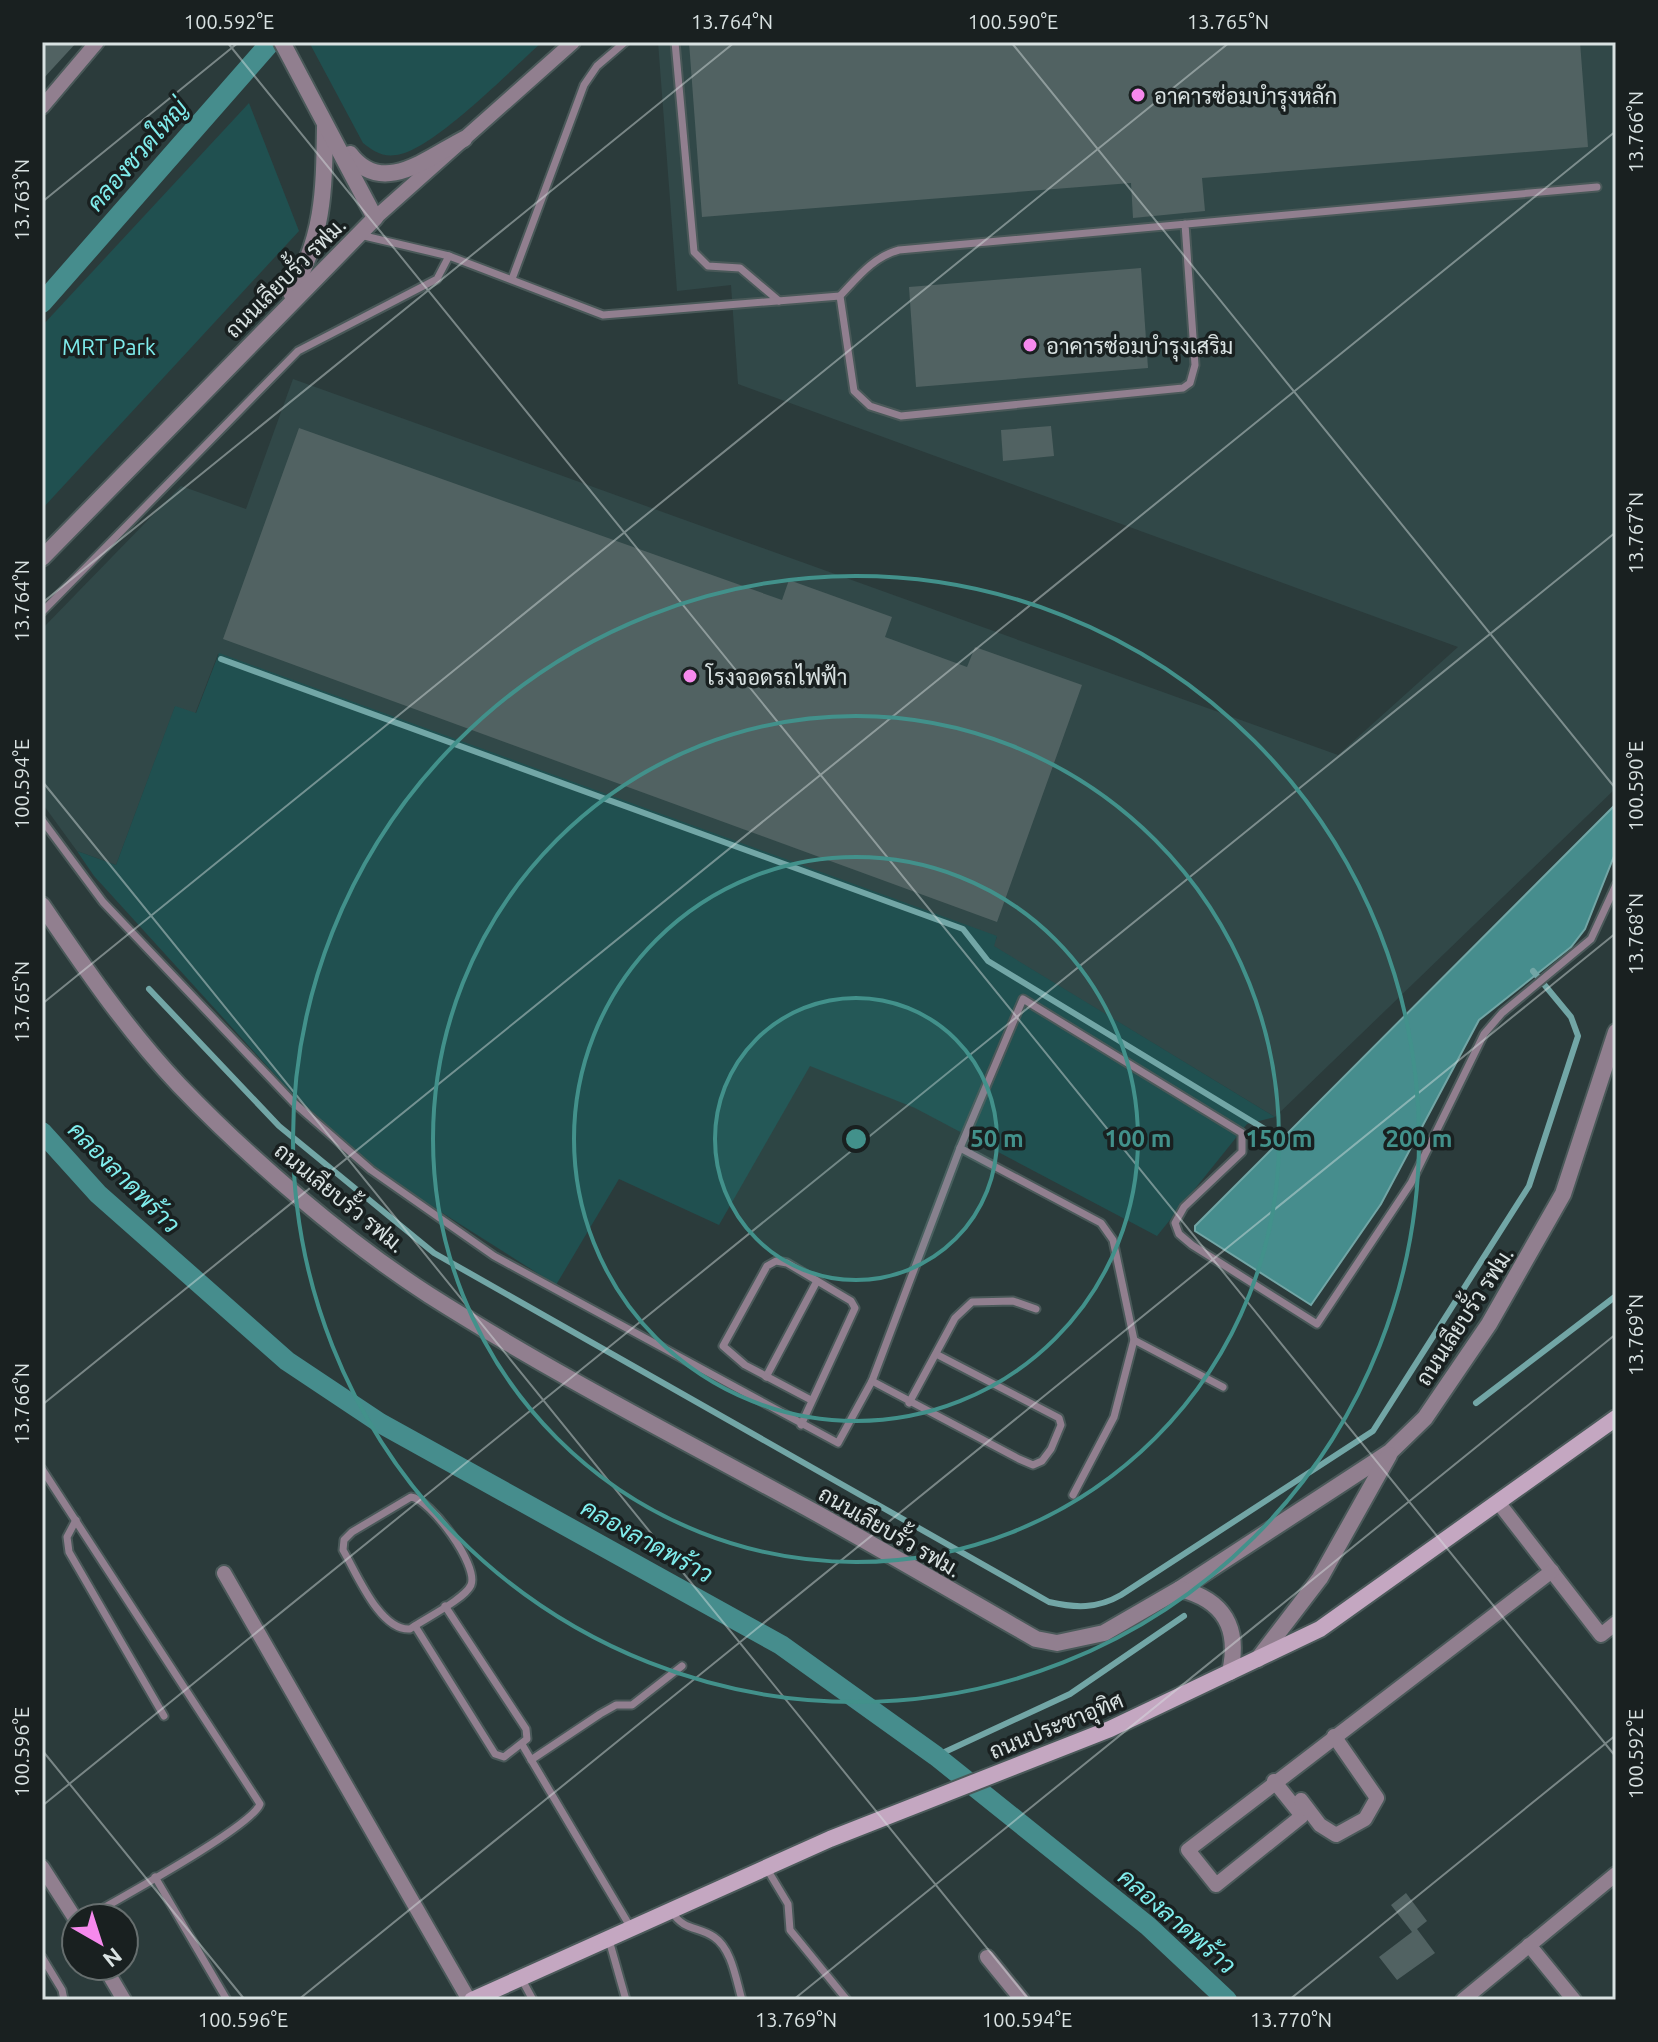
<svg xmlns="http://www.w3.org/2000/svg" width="1658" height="2042" viewBox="0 0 1658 2042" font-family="Ubuntu,Sarabun,sans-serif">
<rect width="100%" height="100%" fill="#2b3b3b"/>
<!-- built -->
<path fill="#314848" d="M658 42H1616V788L1275 1117 993 946 997 937 218 654 195 714 175 707 116 865 77 851 42 803V629L181 486 246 509 293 379 1338 755 1458 647 738 384 731 285 677 291Z"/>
<!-- green -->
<g fill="#205050">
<path d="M309 42H542C513 68 431 152 396 155 382 157 373 151 363 143Z"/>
<path d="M249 103 299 231 42 509V326Z"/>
<path d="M219 653 997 936 994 946 1275 1117 1247 1124 1157 1236 915 1108 810 1066 719 1225 619 1179 556 1285 373 1169 298 1100 94 876 77 851 116 865 175 706 196 713Z"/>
</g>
<!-- water -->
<path fill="#468d8d" stroke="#72a6a6" stroke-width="2" d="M1616 804V851L1585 929 1571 947 1479 1020 1381 1204 1311 1305 1195 1231V1226Z"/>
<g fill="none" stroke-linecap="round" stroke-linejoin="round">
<!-- stream -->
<g stroke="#72a6a6" stroke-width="6">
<path d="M221 659 963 929 988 961 1281 1139"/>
<path d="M149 989 279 1126 434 1253 1049 1602C1075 1608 1097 1609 1121 1595L1373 1431 1529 1186 1578 1036 1571 1017 1533 971"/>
<path d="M1476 1403 1616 1296"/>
<path d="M936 1756 1070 1694 1184 1616"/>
</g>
<!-- canal -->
<g stroke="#468d8d" stroke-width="20">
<path d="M42 303 271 42"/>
<path d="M42 1132 98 1194 287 1361 380 1423 781 1645 936 1756 1148 1926 1227 2000"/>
</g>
</g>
<!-- building -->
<g fill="#516262">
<path d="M42 42H77L42 80Z"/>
<path d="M689 42H1580L1588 147 1202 178 1205 211 1133 218 1131 183 702 217Z"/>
<path d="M1141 268 1148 368 916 387 909 287Z"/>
<path d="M1051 426 1054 456 1003 461 1001 430Z"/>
<path d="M299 428 782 600 789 580 892 617 885 637 967 667 975 647 1082 685 997 922 223 639Z"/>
<path d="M1406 1893 1427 1921 1417 1929 1435 1953 1397 1980 1379 1957 1412 1932 1391 1905Z"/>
</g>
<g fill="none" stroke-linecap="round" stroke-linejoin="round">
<defs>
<g id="service">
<path d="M675 42 694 252 708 266 740 268 779 301"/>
<path d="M1185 224 1195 365 1190 383 1183 388 901 416 870 406 854 391 840 296C858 277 873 257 899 250L1597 187"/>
<path d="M360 235 449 256"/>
<path d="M512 279 584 85 597 66 625 42"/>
<path d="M42 612 298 351 437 279 449 256 603 315 840 296"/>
<path d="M42 820 103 902 293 1102 371 1170 494 1256 838 1443 872 1381 960 1148 1023 999 1242 1133V1152L1184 1207 1175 1223 1179 1234 1192 1245 1317 1324 1411 1183 1484 1034 1502 1013 1591 939 1616 885"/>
<path d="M960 1148 1101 1223 1113 1240 1134 1340 1114 1417 1073 1495"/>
<path d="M1134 1340 1223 1387"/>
<path d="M766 1377 817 1281"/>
<path d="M872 1381 1019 1459 1033 1465 1042 1461 1051 1449 1061 1425 1059 1418 936 1354"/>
<path d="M909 1403 955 1318 972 1302 1013 1301 1036 1309"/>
<path d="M801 1425 855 1308 851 1301 787 1263 776 1261 767 1266 723 1346 745 1365 811 1400"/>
<path d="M42 1469 260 1804C252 1827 115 1901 86 1918"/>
<path d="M411 1497C430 1499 479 1565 471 1585 465 1599 424 1619 410 1629 380 1631 357 1574 343 1550L344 1540 352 1532Z"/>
<path d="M76 1520 67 1537 69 1552 164 1716"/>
<path d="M415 1626 495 1754 504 1757 527 1739 526 1729 445 1606"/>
<path d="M523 1746 631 1928"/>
<path d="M531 1760 600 1714 616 1705H632L682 1666"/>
<path d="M767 1869 788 1904 790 1930 847 2000"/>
<path d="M155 1877 227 2000"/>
<path d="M672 1912C684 1931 698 1926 714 1937 732 1949 736 1980 742 2000"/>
<path d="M609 1940 626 2000"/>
<path d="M42 1957 62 1990 64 2000"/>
<path d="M521 1978 533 2000"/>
</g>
<g id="minor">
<path d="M42 107 97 42"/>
<path d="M375 218 573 42"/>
<path d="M1498 1502 1601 1635 1616 1623"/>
<path d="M224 1573 469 2000"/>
<path d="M1274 1781 1302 1816 1216 1885 1188 1850 1552 1571"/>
<path d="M1301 1800 1320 1825 1336 1835 1365 1819 1377 1798 1334 1736"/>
<path d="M42 1867 76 1920"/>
<path d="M1529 1945 1574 2000"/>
<path d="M987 1957 1022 2000"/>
<path d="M104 1966 124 2000"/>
<path d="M1463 2000 1616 1874"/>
</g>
<g id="tertiary">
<path d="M350 154C382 197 427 158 464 139"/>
<path d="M291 293C324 236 324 191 325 127"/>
<path d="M42 558 375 218 282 42"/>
<path d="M42 905C84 967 127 1030 179 1085 249 1158 344 1240 429 1295 555 1375 687 1442 818 1514 891 1555 963 1597 1036 1639L1057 1643 1104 1633 1180 1589 1390 1452 1425 1418 1489 1324 1563 1194 1616 1032"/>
<path d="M1180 1589C1224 1600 1240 1628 1230 1672"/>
<path d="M1258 1659 1320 1578 1389 1455"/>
</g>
<path id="secondary" d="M472 2000 830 1839 1110 1729 1320 1629 1616 1418"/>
</defs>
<!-- service casing -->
<use href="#service" stroke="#4a5959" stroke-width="11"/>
<!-- minor casing -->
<use href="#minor" stroke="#4a5959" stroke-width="18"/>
<!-- tertiary casing -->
<use href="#tertiary" stroke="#4a5959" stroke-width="20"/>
<!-- secondary casing -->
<use href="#secondary" stroke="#4a5959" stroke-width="20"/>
<!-- service -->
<use href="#service" stroke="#917f8f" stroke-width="7"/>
<!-- minor -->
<use href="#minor" stroke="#917f8f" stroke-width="14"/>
<!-- tertiary -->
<use href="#tertiary" stroke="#917f8f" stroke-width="16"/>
<!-- secondary -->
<use href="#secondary" stroke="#c4a7c1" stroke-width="16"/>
</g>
<!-- ticks -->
<path fill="none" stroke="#d9e2e2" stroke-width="2" stroke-opacity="0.45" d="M227 42 1616 1757M1011 42 1616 789M42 202 239 42M42 603 735 42M42 781 1029 2000M42 1004 1230 42M42 1405 1616 131M42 1750 245 2000M42 1806 1616 532M298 2000 1616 933M793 2000 1616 1334M1289 2000 1616 1735"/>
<!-- distance rings -->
<circle cx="856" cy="1139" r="141" fill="#42918b" fill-opacity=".12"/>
<g fill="none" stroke="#42918b" stroke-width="4">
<circle cx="856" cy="1139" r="141"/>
<circle cx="856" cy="1139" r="282"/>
<circle cx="856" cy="1139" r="423"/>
<circle cx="856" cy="1139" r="563"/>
</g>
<!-- markers -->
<g fill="#f689ed" stroke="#192020" stroke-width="3">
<circle cx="1138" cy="95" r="8"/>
<circle cx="1030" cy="345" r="8"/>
<circle cx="690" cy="676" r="8"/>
</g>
<g text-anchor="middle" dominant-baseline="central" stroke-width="7" stroke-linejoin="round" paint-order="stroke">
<!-- poi labels -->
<g font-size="22" fill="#d9e2e2" stroke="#192020" text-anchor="start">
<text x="1154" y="95">อาคารซ่อมบำรุงหลัก</text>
<text x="1046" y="345">อาคารซ่อมบำรุงเสริม</text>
<text x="706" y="676">โรงจอดรถไฟฟ้า</text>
</g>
<!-- street labels -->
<g font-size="22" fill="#d9e2e2" stroke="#192020">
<text transform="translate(285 277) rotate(-45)">ถนนเลียบรั้ว รฟม.</text>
<text transform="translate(340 1197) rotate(39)">ถนนเลียบรั้ว รฟม.</text>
<text transform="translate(1464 1316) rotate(-57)">ถนนเลียบรั้ว รฟม.</text>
<text transform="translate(890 1531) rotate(30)">ถนนเลียบรั้ว รฟม.</text>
<text transform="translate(1056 1725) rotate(-22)">ถนนประชาอุทิศ</text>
</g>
<!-- park labels -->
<g font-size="22" fill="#7fecec" stroke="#192020">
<text x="109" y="346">MRT Park</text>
</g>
<!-- water labels -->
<g font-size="24" font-style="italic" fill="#80eded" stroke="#192020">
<text transform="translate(137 155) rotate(-49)">คลองชวดใหญ่</text>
<text transform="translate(124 1177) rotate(45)">คลองลาดพร้าว</text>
<text transform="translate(647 1541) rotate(29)">คลองลาดพร้าว</text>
<text transform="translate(1177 1921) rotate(41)">คลองลาดพร้าว</text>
</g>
</g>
<circle cx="856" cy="1139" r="12" fill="#42918b" stroke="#192020" stroke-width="4"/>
<g font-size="24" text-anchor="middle" font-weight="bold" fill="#42918b" stroke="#192020" stroke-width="7" stroke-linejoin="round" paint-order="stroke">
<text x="997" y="1147">50 m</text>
<text x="1138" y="1147">100 m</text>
<text x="1279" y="1147">150 m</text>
<text x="1419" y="1147">200 m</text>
</g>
<!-- border -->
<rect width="1658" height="2042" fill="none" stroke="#192020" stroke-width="88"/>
<!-- north arrow -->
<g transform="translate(100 1942) rotate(141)"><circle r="38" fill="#192020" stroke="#666e6e" stroke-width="2"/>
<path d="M0-6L14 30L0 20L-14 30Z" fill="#f689ed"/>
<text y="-12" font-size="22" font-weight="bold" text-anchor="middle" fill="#d9e2e2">N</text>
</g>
<rect x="44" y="44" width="1570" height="1954" fill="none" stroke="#d9e2e2" stroke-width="3"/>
<g font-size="20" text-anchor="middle" fill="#d9e2e2">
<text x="229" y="29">100.592°E</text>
<text x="732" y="29">13.764°N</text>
<text x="1013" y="29">100.590°E</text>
<text x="1228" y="29">13.765°N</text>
<text transform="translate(1636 132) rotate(-90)" y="7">13.766°N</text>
<text transform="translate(22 200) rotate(-90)" y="7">13.763°N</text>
<text transform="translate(1636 533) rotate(-90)" y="7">13.767°N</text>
<text transform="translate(22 601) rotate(-90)" y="7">13.764°N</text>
<text transform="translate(22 784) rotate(-90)" y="7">100.594°E</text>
<text transform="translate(1636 786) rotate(-90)" y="7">100.590°E</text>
<text transform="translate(1636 934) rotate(-90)" y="7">13.768°N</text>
<text transform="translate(22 1002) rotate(-90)" y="7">13.765°N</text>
<text transform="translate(1636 1335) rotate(-90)" y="7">13.769°N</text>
<text transform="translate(22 1404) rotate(-90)" y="7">13.766°N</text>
<text transform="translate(22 1752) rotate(-90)" y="7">100.596°E</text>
<text transform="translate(1636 1754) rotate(-90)" y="7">100.592°E</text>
<text x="243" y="2027">100.596°E</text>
<text x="796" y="2027">13.769°N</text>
<text x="1027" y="2027">100.594°E</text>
<text x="1291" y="2027">13.770°N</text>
</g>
</svg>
